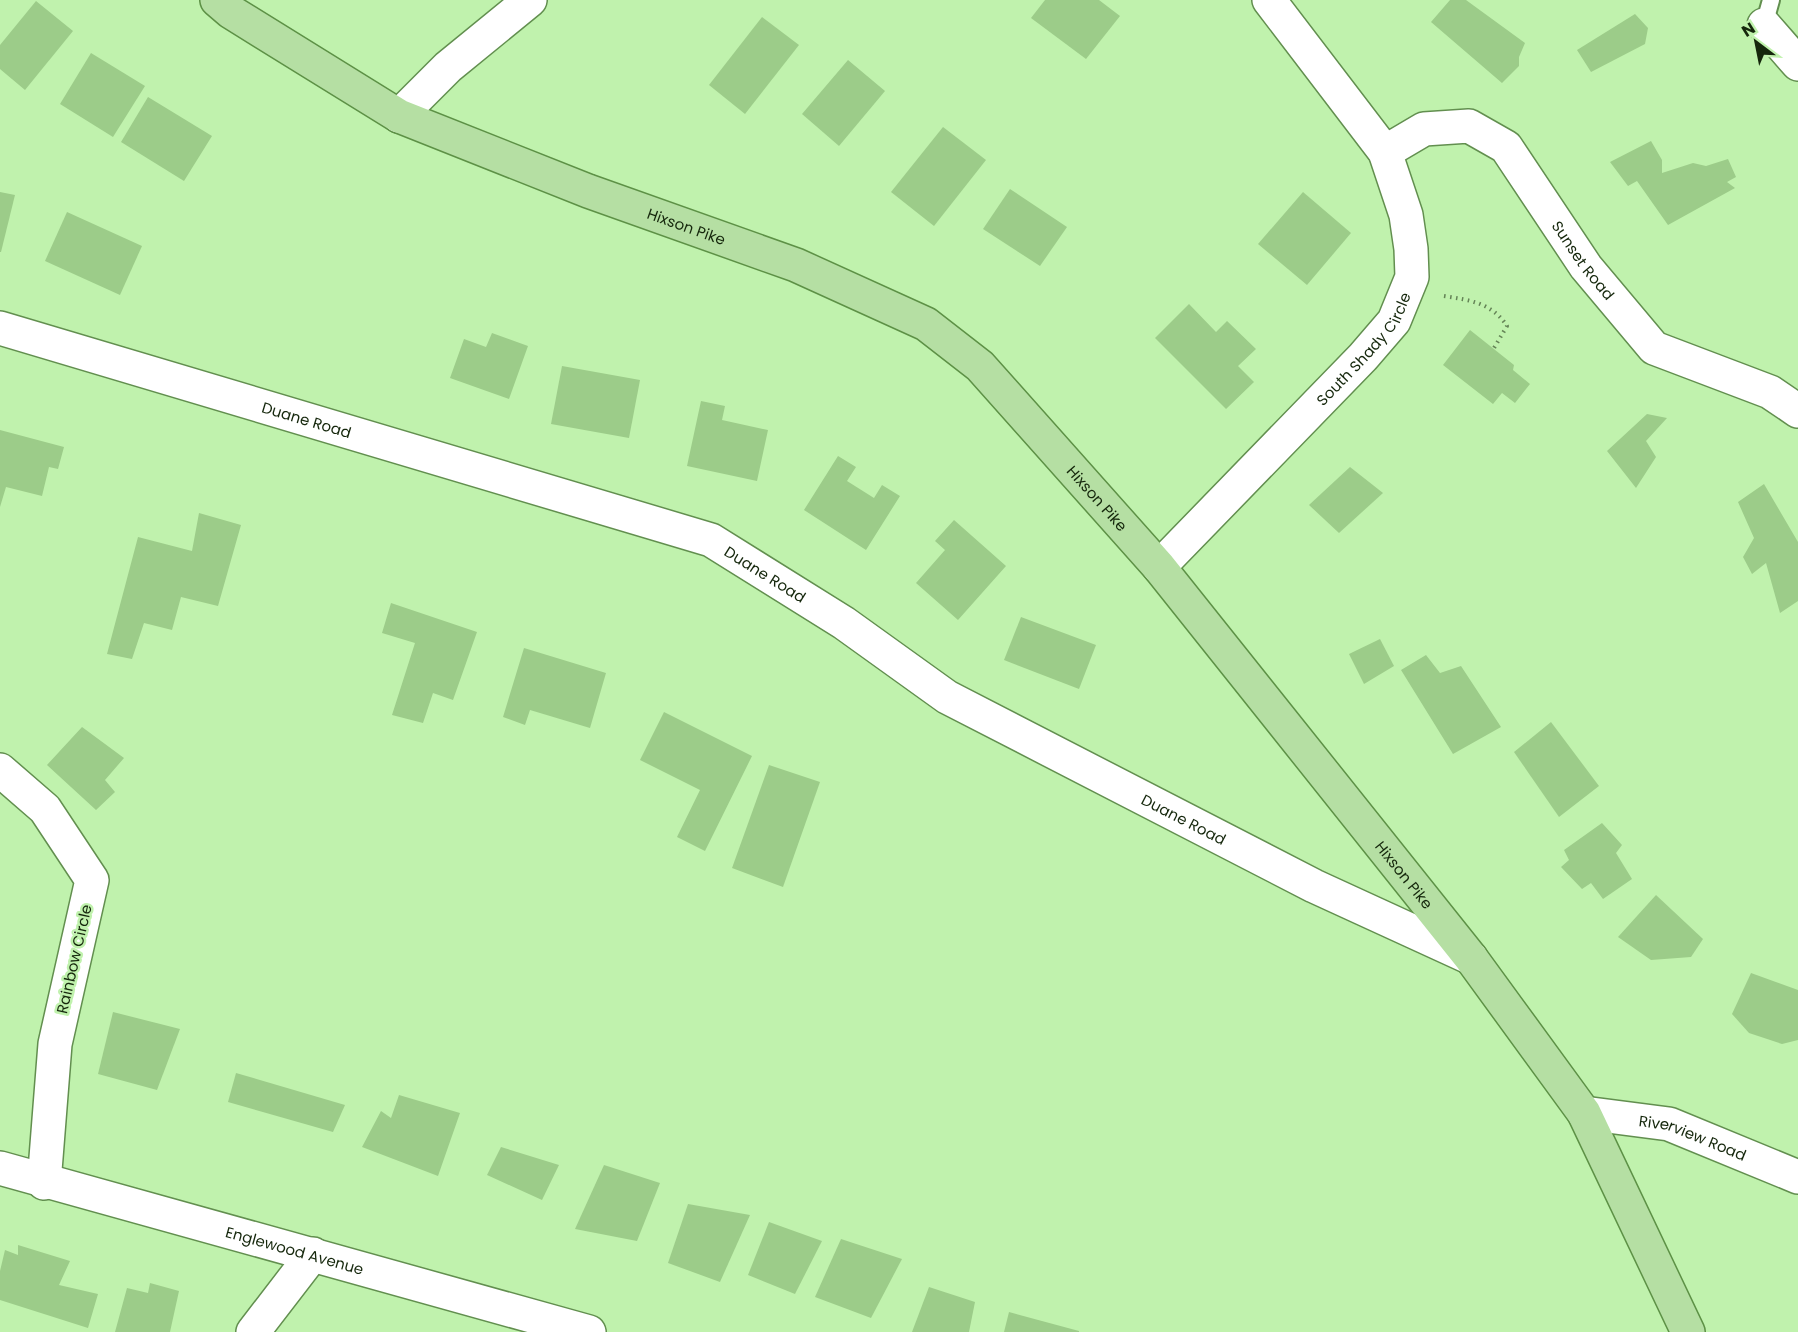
<svg xmlns="http://www.w3.org/2000/svg" width="1798" height="1332" viewBox="0 0 1798 1332" font-family="Poppins,sans-serif">
<rect width="100%" height="100%" fill="#c0f2ad"/>
<!-- building -->
<g fill="#9ccc89">
<path d="M1045 0H1099L1120 16 1086 59 1031 18Z"/>
<path d="M1450 0H1466L1525 43 1519 57V66L1502 83 1431 22Z"/>
<path d="M36 1 73 31 25 90 0 69V45Z"/>
<path d="M1635 14 1648 28 1645 44 1591 72 1577 50Z"/>
<path d="M762 17 799 45 745 114 709 85Z"/>
<path d="M91 53 145 86 113 137 60 104Z"/>
<path d="M848 60 885 91 839 146 802 114Z"/>
<path d="M148 97 212 136 184 181 121 142Z"/>
<path d="M943 127 986 160 934 226 891 192Z"/>
<path d="M1651 141 1662 160V173L1693 163 1706 166 1728 159 1736 177 1727 182 1735 188 1668 225 1637 181 1628 186 1610 162Z"/>
<path d="M1010 189 1067 227 1040 266 983 229Z"/>
<path d="M0 192 15 195 1 252H0Z"/>
<path d="M1303 192 1351 233 1307 285 1258 244Z"/>
<path d="M67 212 142 246 120 295 45 261Z"/>
<path d="M1189 304 1216 332 1227 321 1256 349 1238 366 1254 382 1226 409 1155 338Z"/>
<path d="M1470 330 1514 365 1513 370 1530 384 1515 403 1502 393 1493 404 1443 365Z"/>
<path d="M492 333 528 346 509 399 450 378 464 339 486 347Z"/>
<path d="M562 366 640 380 629 438 551 424Z"/>
<path d="M701 401 725 406 722 420 768 430 757 481 687 466Z"/>
<path d="M1647 414 1667 418 1646 441 1656 457 1636 488 1607 451Z"/>
<path d="M0 430 64 447 58 469 49 467 42 496 6 487 0 507Z"/>
<path d="M838 456 856 467 847 481 874 498 882 485 900 496 866 550 804 510Z"/>
<path d="M1350 467 1383 493 1339 533 1309 505Z"/>
<path d="M1764 484 1798 542V601L1780 613 1766 563 1752 574 1743 557 1754 538 1738 502Z"/>
<path d="M199 513 241 525 218 606 181 597 172 630 144 623 132 659 107 654 138 537 192 551Z"/>
<path d="M954 520 1006 566 958 620 916 583 945 550 935 541Z"/>
<path d="M391 603 477 632 453 700 433 693 423 723 392 715 415 643 382 633Z"/>
<path d="M1021 617 1096 645 1079 689 1004 660Z"/>
<path d="M1380 639 1394 666 1364 684 1349 654Z"/>
<path d="M524 648 606 673 590 728 530 710 525 725 503 717Z"/>
<path d="M1426 655 1440 673 1461 666 1501 727 1453 754 1401 670Z"/>
<path d="M664 712 752 756 705 851 677 837 700 790 640 760Z"/>
<path d="M1551 722 1599 786 1559 817 1514 752Z"/>
<path d="M82 727 124 758 105 780 115 792 96 810 47 765Z"/>
<path d="M769 765 820 782 783 887 732 868Z"/>
<path d="M1602 823 1622 845 1616 853 1632 879 1603 899 1591 883 1582 889 1561 867 1569 860 1564 850Z"/>
<path d="M1656 895 1703 939 1691 957 1651 960 1618 937Z"/>
<path d="M1751 973 1798 990V1040L1782 1044 1749 1033 1732 1014Z"/>
<path d="M113 1012 180 1029 157 1090 98 1074Z"/>
<path d="M236 1073 345 1105 333 1132 228 1102Z"/>
<path d="M399 1095 460 1113 438 1176 362 1147 381 1111 391 1118Z"/>
<path d="M501 1147 559 1165 542 1200 487 1175Z"/>
<path d="M604 1165 660 1183 637 1241 575 1229Z"/>
<path d="M688 1204 750 1215 720 1282 668 1263Z"/>
<path d="M769 1222 822 1241 795 1294 748 1275Z"/>
<path d="M841 1239 902 1259 871 1318 815 1297Z"/>
<path d="M18 1245 70 1261 59 1285 98 1294 88 1328 0 1300V1271L5 1250 18 1255Z"/>
<path d="M150 1283 179 1291 170 1332H115L127 1288 148 1293Z"/>
<path d="M929 1287 975 1302 969 1332H912Z"/>
<path d="M1009 1312 1079 1331V1332H1004Z"/>
</g>
<g fill="none" stroke-linecap="round" stroke-linejoin="round">
<defs>
<path id="lane" d="M1764 25 1771 0"/>
<g id="street">
<path d="M1764 25 1798 64"/>
<path d="M399 116 448 67 530 0"/>
<path id="s1" d="M1385 152 1424 129 1469 126 1506 147 1586 267 1654 348 1770 392 1798 411"/>
<path id="s2" d="M0 328 711 540 844 623 947 697 1314 886 1471 958"/>
<path id="s3" d="M1159 567 1363 357 1394 321 1412 277 1411 249 1406 215 1385 152 1269 0"/>
<path d="M0 770 45 809 92 880 55 1044 44 1183"/>
<path id="s4" d="M1584 1113 1669 1124 1798 1177"/>
<path id="s5" d="M0 1168 589 1332"/>
<path d="M253 1332 313 1254"/>
</g>
<g id="primary">
<path id="s6" d="M217 0 231 12 399 116 588 191 796 265 926 324 980 366 1159 567 1471 958 1584 1113 1688 1332"/>
</g>
</defs>
<!-- lane casing -->
<use href="#lane" stroke="#628f4f" stroke-width="20"/>
<!-- street casing -->
<use href="#street" stroke="#628f4f" stroke-width="36"/>
<!-- primary casing -->
<use href="#primary" stroke="#5d9146" stroke-width="36"/>
<!-- path -->
<path stroke="#648456" stroke-width="4" stroke-dasharray="1.5 4.5" stroke-linecap="butt" d="M1444 296C1470 300 1492 303 1507 326L1494 348"/>
<!-- lane -->
<use href="#lane" stroke="#fff" stroke-width="16"/>
<!-- street -->
<use href="#street" stroke="#fff" stroke-width="33"/>
<!-- primary -->
<use href="#primary" stroke="#b5dfa3" stroke-width="33"/>
</g>
<g text-anchor="middle" dominant-baseline="central" stroke-width="5" stroke-linejoin="round" paint-order="stroke">
<!-- street labels -->
<g font-size="15" fill="#15270c" stroke="#c0f2ad">
<text stroke="none"><textPath href="#s6" startOffset="524">Hixson Pike</textPath></text>
<text stroke="none"><textPath href="#s1" startOffset="270">Sunset Road</textPath></text>
<text stroke="none"><textPath href="#s3" startOffset="300">South Shady Circle</textPath></text>
<text stroke="none"><textPath href="#s2" startOffset="320">Duane Road</textPath></text>
<text stroke="none"><textPath href="#s6" startOffset="1028">Hixson Pike</textPath></text>
<text stroke="none"><textPath href="#s2" startOffset="806">Duane Road</textPath></text>
<text stroke="none"><textPath href="#s2" startOffset="1292">Duane Road</textPath></text>
<text stroke="none"><textPath href="#s6" startOffset="1514">Hixson Pike</textPath></text>
<text transform="translate(74 959) rotate(-77)">Rainbow Circle</text>
<text stroke="none"><textPath href="#s4" startOffset="112">Riverview Road</textPath></text>
<text stroke="none"><textPath href="#s5" startOffset="306">Englewood Avenue</textPath></text>
</g>
</g>
<!-- north arrow -->
<g transform="translate(1756 42) rotate(328)" stroke="#c0f2ad" stroke-width="4.5" paint-order="stroke">
<path d="M0-4.5L10 22L0 15L-10 22Z" fill="#15270c"/>
<text y="-9" font-size="16" font-weight="bold" text-anchor="middle" fill="#15270c">N</text>
</g>
</svg>
